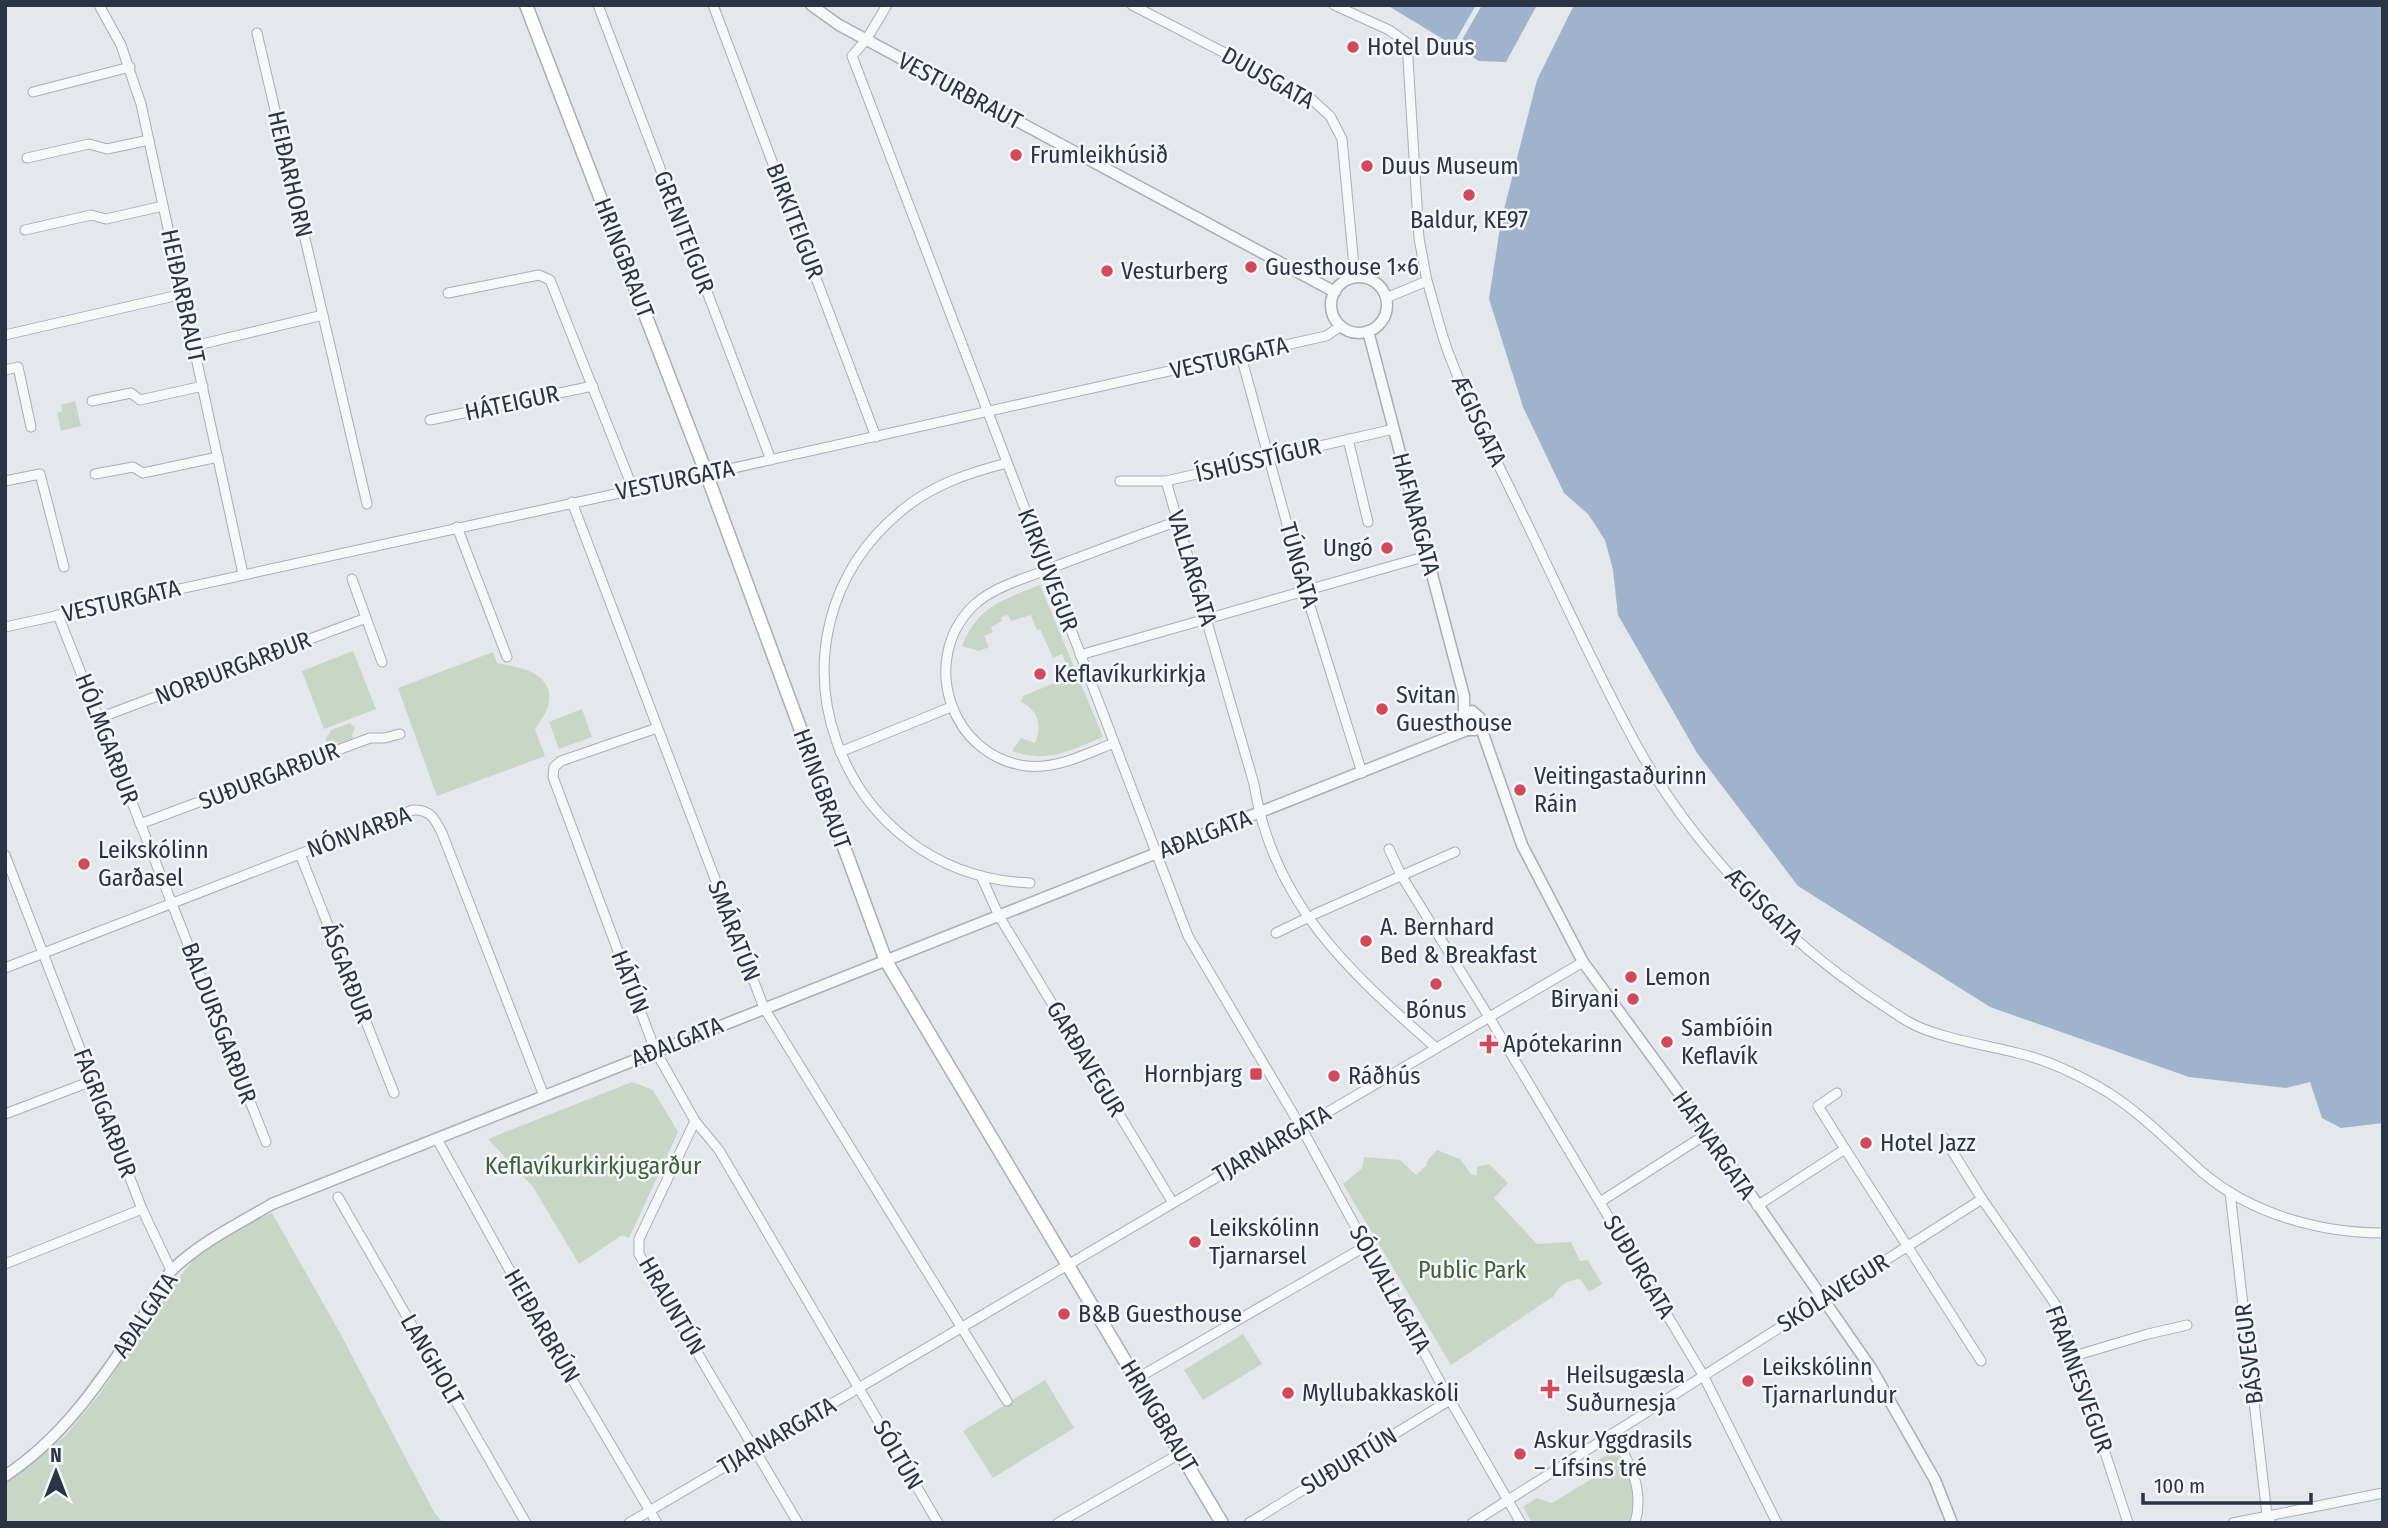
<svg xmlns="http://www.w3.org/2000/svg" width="2388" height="1528" viewBox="0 0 2388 1528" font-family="'Fira Sans Condensed',sans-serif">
<rect width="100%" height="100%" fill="#e4e7ec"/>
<!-- green -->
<g fill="#c9d6c5">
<path d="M75 401 81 426 61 431 57 413 62 411 61 405Z"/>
<path d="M1040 585 1103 737C1070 750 1048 764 1012 751L1021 738 1035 743C1043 726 1038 710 1021 702L1023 696 1071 676 1062 654 1053 658 1040 629 1037 630 1031 615 1011 621 1008 615 1001 617 1002 621 991 627 993 632 984 636 989 647 979 651 962 646C978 606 1003 600 1040 585Z"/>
<path d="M353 651 376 709 324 729 302 671Z"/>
<path d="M493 652 497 663C520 667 557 674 548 706 546 714 539 722 535 730L545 756 437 796 398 688Z"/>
<path d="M582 709 592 737 559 749 549 722Z"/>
<path d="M350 723 355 728 352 735 353 738 329 748 326 739 331 730Z"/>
<path d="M632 1082 653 1090 678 1132 629 1238 622 1235 579 1264 533 1187 488 1139Z"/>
<path d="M1437 1150 1460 1159 1471 1174 1477 1176V1167L1489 1164 1508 1183 1494 1198 1537 1244 1571 1242 1580 1261 1588 1260 1602 1284 1589 1292 1580 1279C1568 1280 1559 1285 1554 1296L1451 1365 1343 1184 1362 1168 1364 1157 1400 1160 1416 1175 1426 1166 1427 1161Z"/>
<path d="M272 1213 340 1333 434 1512 443 1523H5V1479L65 1436 99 1395 169 1290 195 1258 234 1229Z"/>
<path d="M1243 1334 1262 1364 1203 1400 1184 1370Z"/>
<path d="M1045 1380 1074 1428 993 1478 963 1431Z"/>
<path d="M1609 1454 1618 1456C1630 1479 1638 1497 1631 1523H1532L1523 1507 1537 1498 1552 1503 1598 1475V1460Z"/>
</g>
<!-- water -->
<g fill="#9fb4cc">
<path d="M1387 5H1537L1506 62 1479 61Z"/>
<path d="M1574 5H2383V1123L2341 1128 2322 1118 2310 1082 2286 1088 2189 1077 1990 1007 1798 886 1697 753 1618 615 1613 570 1605 540 1588 514 1564 493 1523 407 1489 299 1501 221 1537 80Z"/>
</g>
<!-- pier -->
<path fill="#e4e7ec" d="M1476 5H1482L1458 47 1453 45Z"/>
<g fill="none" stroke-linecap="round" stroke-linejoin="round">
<defs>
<g id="minor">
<path d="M99 5 121 45 141 104 243 574"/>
<path d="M598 5 771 460"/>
<path d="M713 5 876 437"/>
<path d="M887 5 866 40 852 56 1188 936 1301 1127 1450 1400 1521 1523"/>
<path d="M1132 5 1308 96 1330 116 1342 139 1355 277"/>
<path d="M1334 5 1389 30 1407 43 1419 238 1427 281"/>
<path d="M257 33 367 504"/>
<path d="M33 92 130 67"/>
<path d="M27 158 89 144 107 149 149 140"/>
<path d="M25 230 91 215 106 219 163 206"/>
<path d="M448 293 539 275 550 280 633 489"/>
<path d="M1386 298 1427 281C1435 306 1440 332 1450 357 1474 419 1506 479 1535 540 1568 609 1600 679 1637 746 1700 859 1797 953 1907 1021 1933 1037 1986 1045 2017 1053 2048 1060 2081 1076 2109 1093 2143 1115 2172 1145 2202 1172 2251 1214 2320 1233 2383 1233"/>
<path d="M5 335 183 294"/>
<path d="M194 346 323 315"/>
<path d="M1241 356 1305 590 1362 773"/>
<path d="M5 370 18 367 31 427"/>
<path d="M92 401 131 393 140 400 203 386"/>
<path d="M430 420 593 386"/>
<path d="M1348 439 1368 522"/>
<path d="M1007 463C968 473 932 485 901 511 750 636 837 876 1030 883"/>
<path d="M95 474 133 467 143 473 218 457"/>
<path d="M5 481 40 474 64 567"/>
<path d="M1120 481H1166L1394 429"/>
<path d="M1166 481 1254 784C1273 904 1349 971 1436 1048"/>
<path d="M572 502 764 1008 1007 1401"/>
<path d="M457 527 507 657"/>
<path d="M352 579 382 662"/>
<path d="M58 615 266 1142"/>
<path d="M5 627C446 531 886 436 1326 336L1341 326"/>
<path d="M1080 655 1427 556"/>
<path d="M99 718 366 618"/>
<path d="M657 728 561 761 554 767 553 777 655 1050 695 1121 719 1150 938 1523"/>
<path d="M1114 743C1086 754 1058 769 1027 766 951 757 919 661 972 607 991 588 1018 581 1043 571 1088 554 1133 537 1178 521"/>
<path d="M840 752 951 707"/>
<path d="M140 824 370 738H384L400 734"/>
<path d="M1389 849 1401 875 1489 1017 1703 1375 1777 1523"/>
<path d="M300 854 394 1093"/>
<path d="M5 855 142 1209 171 1270"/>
<path d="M981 876 999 916 1173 1203"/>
<path d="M1315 914 1455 852"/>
<path d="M1276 933 1307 918"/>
<path d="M5 968 413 810C430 809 435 819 442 833L544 1096"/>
<path d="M1837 1093 1818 1106 1845 1149"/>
<path d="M5 1114 92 1081"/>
<path d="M695 1121 639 1239V1254L798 1523"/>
<path d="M1944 1138 1982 1199 2058 1308 2128 1523"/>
<path d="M437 1139 540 1325 657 1523"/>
<path d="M2230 1192 2267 1515 2271 1523"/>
<path d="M338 1197 526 1523"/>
<path d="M1600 1202 1708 1133"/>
<path d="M1757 1206 1845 1149 1981 1361"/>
<path d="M5 1264 142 1209"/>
<path d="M2074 1356 2148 1334 2187 1325"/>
<path d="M1136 1379 1366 1246"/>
<path d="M1613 1433C1629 1462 1645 1489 1635 1523"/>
<path d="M629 1523 1583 962"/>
<path d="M1058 1523 1181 1453"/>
<path d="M1249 1523 1450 1400"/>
<path d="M1472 1523 1982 1199"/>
<path d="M2233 1523 2383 1493"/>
</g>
<g id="tertiary">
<path d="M811 5 839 25 1335 292"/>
<circle cx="1359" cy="305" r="28"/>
<path d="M1368 331 1464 696V714"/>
<path d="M1480 725 1475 730H1467L1462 725V717L1472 711 1480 718V725L1522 845 1583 962 1708 1133 1871 1368 1935 1480 1952 1523"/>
<path d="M5 1476C64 1437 100 1382 139 1324 148 1309 162 1280 173 1269 201 1242 238 1224 272 1204L1467 730"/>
</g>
<path id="secondary" d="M526 5 702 462 886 961 1222 1523"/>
</defs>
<!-- minor casing -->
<use href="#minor" stroke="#a9aeb7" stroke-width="11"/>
<!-- tertiary casing -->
<use href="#tertiary" stroke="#a9aeb7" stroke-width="13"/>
<!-- secondary casing -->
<use href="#secondary" stroke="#a9aeb7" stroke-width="15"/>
<!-- minor -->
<use href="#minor" stroke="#f7f8fa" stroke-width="9"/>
<!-- tertiary -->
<use href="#tertiary" stroke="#f7f8fa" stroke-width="10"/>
<!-- secondary -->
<use href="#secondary" stroke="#fff" stroke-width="12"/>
</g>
<!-- markers -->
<g fill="#d1495b" stroke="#f4f6f9" stroke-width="2.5">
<circle cx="1353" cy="47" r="7"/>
<circle cx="1016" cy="155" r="7"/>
<circle cx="1367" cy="166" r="7"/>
<circle cx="1469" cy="195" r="7"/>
<circle cx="1251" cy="267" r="7"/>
<circle cx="1107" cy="271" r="7"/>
<circle cx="1387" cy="548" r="7"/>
<circle cx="1040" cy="674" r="7"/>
<circle cx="1382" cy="709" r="7"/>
<circle cx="1520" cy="790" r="7"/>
<circle cx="84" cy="864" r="7"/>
<circle cx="1366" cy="941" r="7"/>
<circle cx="1631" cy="977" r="7"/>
<circle cx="1436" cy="984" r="7"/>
<circle cx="1633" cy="999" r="7"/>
<circle cx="1667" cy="1042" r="7"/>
<path d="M1485.5 1033.5h7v7h7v7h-7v7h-7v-7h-7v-7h7z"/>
<rect x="1249" y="1067" width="14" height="14" rx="3.5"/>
<circle cx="1334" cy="1076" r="7"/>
<circle cx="1866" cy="1143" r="7"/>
<circle cx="1195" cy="1242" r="7"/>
<circle cx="1064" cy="1314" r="7"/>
<circle cx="1748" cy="1381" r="7"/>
<path d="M1546.5 1378.5h7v7h7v7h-7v7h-7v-7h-7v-7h7z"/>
<circle cx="1288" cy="1393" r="7"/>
<circle cx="1520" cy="1454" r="7"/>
</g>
<g text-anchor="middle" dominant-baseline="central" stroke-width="5" stroke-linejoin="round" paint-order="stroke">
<!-- poi labels -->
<g font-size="24" fill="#2b3445" stroke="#f4f6f9" text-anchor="start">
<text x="1367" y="47">Hotel Duus</text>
<text x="1030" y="155">Frumleikhúsið</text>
<text x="1381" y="166">Duus Museum</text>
<text x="1469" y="220" text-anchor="middle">Baldur, KE97</text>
<text x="1265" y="267">Guesthouse 1×6</text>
<text x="1121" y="271">Vesturberg</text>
<text x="1373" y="548" text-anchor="end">Ungó</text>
<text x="1054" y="674">Keflavíkurkirkja</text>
<text x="1396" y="695">Svitan<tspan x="1396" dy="28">Guesthouse</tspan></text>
<text x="1534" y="776">Veitingastaðurinn<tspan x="1534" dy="28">Ráin</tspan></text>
<text x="98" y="850">Leikskólinn<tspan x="98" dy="28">Garðasel</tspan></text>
<text x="1380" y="927">A. Bernhard<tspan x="1380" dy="28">Bed &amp; Breakfast</tspan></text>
<text x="1645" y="977">Lemon</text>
<text x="1619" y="999" text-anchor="end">Biryani</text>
<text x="1436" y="1010" text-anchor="middle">Bónus</text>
<text x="1681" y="1028">Sambíóin<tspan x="1681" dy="28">Keflavík</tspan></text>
<text x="1503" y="1044">Apótekarinn</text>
<text x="1242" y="1074" text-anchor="end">Hornbjarg</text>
<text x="1348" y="1076">Ráðhús</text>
<text x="1880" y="1143">Hotel Jazz</text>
<text x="1209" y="1228">Leikskólinn<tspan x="1209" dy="28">Tjarnarsel</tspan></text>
<text x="1078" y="1314">B&amp;B Guesthouse</text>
<text x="1762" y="1367">Leikskólinn<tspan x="1762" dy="28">Tjarnarlundur</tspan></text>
<text x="1566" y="1375">Heilsugæsla<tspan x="1566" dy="28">Suðurnesja</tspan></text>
<text x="1302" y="1393">Myllubakkaskóli</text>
<text x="1534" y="1440">Askur Yggdrasils<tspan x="1534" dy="28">– Lífsins tré</tspan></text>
</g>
<!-- street labels -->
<g font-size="24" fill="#2b3445" stroke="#f4f6f9">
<text transform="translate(1268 78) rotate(29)">DUUSGATA</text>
<text transform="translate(960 91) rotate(28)">VESTURBRAUT</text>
<text transform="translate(290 174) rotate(77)">HEIÐARHORN</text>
<text transform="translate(795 221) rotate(69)">BIRKITEIGUR</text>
<text transform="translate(684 232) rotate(69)">GRENITEIGUR</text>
<text transform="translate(624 258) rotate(69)">HRINGBRAUT</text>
<text transform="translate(183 296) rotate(78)">HEIÐARBRAUT</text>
<text transform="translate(1229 358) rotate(-13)">VESTURGATA</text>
<text transform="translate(512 403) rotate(-12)">HÁTEIGUR</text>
<text transform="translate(1479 421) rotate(65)">ÆGISGATA</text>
<text transform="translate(1258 460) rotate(-13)">ÍSHÚSSTÍGUR</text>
<text transform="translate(675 480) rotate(-12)">VESTURGATA</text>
<text transform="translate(1416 514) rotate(75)">HAFNARGATA</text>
<text transform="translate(1299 565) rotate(74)">TÚNGATA</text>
<text transform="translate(1192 568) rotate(73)">VALLARGATA</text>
<text transform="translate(1048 570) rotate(69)">KIRKJUVEGUR</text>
<text transform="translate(121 601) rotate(-13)">VESTURGATA</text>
<text transform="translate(233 668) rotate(-21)">NORÐURGARÐUR</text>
<text transform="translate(107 739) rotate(69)">HÓLMGARÐUR</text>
<text transform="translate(269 776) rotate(-21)">SUÐURGARÐUR</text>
<text transform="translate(822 789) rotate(70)">HRINGBRAUT</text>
<text transform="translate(359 832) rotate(-20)">NÓNVARÐA</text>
<text transform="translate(1205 834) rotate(-21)">AÐALGATA</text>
<text transform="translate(1764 906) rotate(45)">ÆGISGATA</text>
<text transform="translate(734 931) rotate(69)">SMÁRATÚN</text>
<text transform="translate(347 973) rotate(69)">ÁSGARÐUR</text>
<text transform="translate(630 982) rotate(69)">HÁTÚN</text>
<text transform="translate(219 1023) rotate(69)">BALDURSGARÐUR</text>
<text transform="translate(677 1042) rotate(-22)">AÐALGATA</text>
<text transform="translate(1086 1059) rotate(59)">GARÐAVEGUR</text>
<text transform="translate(105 1113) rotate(69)">FAGRIGARÐUR</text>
<text transform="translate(1272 1144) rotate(-30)">TJARNARGATA</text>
<text transform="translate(1714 1145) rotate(55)">HAFNARGATA</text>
<text transform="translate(1639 1267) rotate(59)">SUÐURGATA</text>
<text transform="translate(1390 1289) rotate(61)">SÓLVALLAGATA</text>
<text transform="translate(1833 1293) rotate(-32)">SKÓLAVEGUR</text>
<text transform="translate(672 1306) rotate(60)">HRAUNTÚN</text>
<text transform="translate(145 1315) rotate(-56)">AÐALGATA</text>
<text transform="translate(542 1326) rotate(60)">HEIÐARBRÚN</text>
<text transform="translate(2249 1354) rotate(-97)">BÁSVEGUR</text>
<text transform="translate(432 1360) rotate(60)">LANGHOLT</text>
<text transform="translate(2079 1379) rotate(70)">FRAMNESVEGUR</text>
<text transform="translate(1159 1416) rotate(59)">HRINGBRAUT</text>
<text transform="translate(777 1436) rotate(-30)">TJARNARGATA</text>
<text transform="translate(898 1455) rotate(60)">SÓLTÚN</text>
<text transform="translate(1349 1461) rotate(-31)">SUÐURTÚN</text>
</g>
<!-- park labels -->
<g font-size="24" fill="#3f6138" stroke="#f4f6f9">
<text x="593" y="1166">Keflavíkurkirkjugarður</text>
<text x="1472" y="1270">Public Park</text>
</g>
</g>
<!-- border -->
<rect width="2388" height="1528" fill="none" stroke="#2b3445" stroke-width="14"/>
<!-- north arrow -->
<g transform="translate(56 1472)" stroke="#f4f6f9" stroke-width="5" paint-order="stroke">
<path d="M0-5L12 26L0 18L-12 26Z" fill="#2b3445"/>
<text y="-10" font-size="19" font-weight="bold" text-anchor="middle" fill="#2b3445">N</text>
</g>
<!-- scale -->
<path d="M2143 1493v10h168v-10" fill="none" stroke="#2b3445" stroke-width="3.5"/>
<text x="2154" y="1493" font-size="21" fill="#2b3445" stroke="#f4f6f9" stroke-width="5" paint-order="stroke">100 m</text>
</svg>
